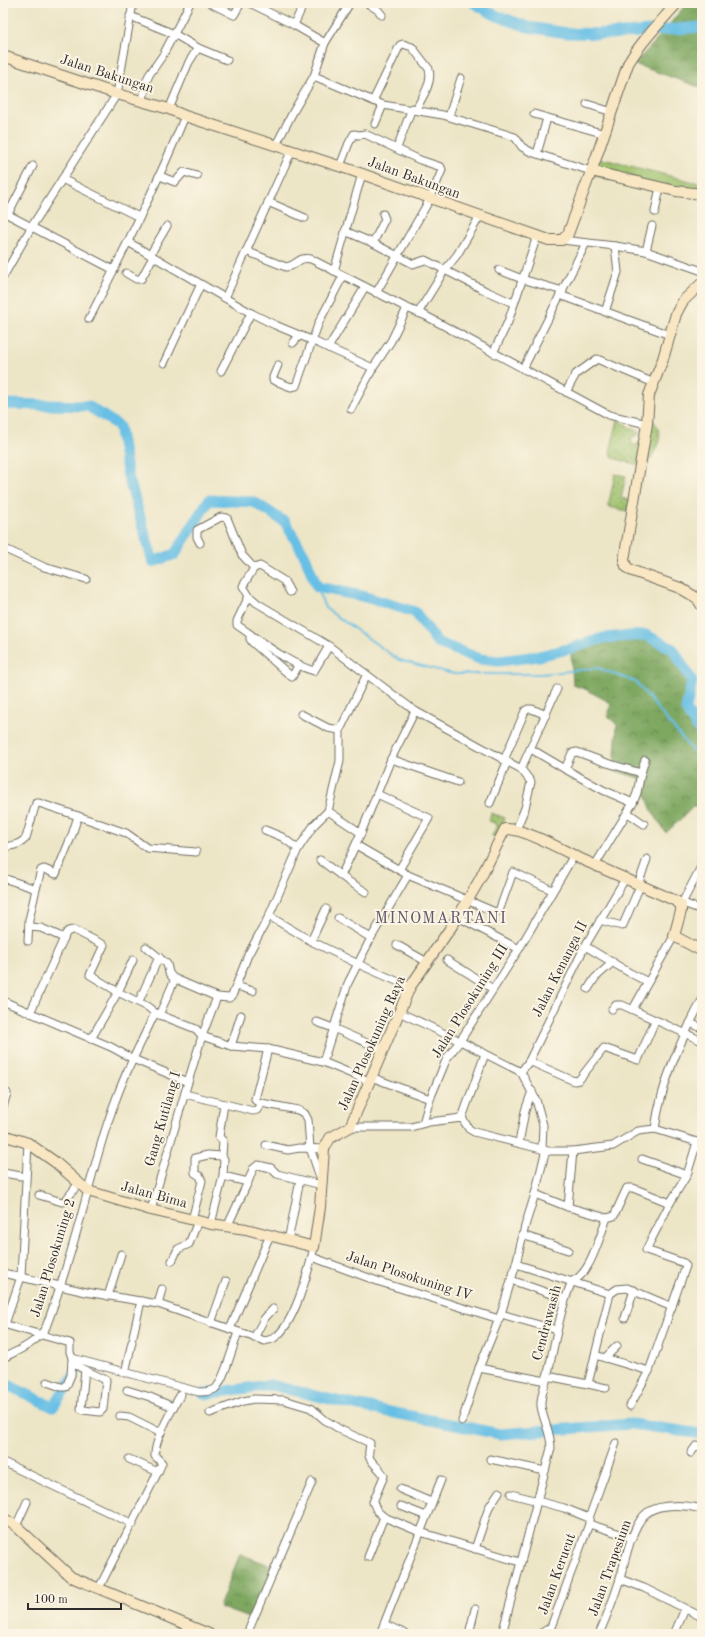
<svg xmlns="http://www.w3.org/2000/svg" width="705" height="1637" viewBox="0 0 705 1637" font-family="'Old Standard TT',serif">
<defs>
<pattern id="forest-crowns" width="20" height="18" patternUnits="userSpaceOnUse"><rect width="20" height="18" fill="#7ea760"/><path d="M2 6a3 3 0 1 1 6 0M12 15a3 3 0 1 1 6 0" fill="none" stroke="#67884f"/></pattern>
<pattern id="park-dots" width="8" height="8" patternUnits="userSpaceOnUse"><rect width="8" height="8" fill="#9dc16c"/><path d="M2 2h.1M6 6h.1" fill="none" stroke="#809d59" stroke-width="1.8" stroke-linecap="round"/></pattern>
</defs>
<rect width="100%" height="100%" fill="#fcf5e5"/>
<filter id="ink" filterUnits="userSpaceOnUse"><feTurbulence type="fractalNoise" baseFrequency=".025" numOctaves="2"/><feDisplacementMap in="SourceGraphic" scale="8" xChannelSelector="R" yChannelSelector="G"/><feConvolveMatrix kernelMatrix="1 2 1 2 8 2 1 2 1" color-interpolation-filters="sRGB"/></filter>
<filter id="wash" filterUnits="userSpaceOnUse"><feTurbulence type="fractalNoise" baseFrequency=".012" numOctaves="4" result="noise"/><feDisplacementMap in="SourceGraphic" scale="16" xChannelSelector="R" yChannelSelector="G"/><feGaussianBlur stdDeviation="0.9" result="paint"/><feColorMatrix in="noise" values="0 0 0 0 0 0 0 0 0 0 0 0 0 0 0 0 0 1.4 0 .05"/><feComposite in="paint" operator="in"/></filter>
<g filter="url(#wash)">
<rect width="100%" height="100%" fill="#ece5c6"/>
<!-- grass -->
<path fill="#9dc16c" stroke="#64764c" d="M599 158 702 184V197L592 175Z"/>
<!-- forest -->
<g fill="url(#forest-crowns)" stroke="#546946">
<path d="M687 3H702V88L634 64 655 42Z"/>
<path d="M646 639 673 653 690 682 684 710 699 734 702 735V807H693L666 833 652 811 640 778 614 771 617 725 608 716 611 703 585 689 573 685 571 652 602 643Z"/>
<path d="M240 1554 275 1567 254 1620 219 1607Z"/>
</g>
<!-- park -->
<g fill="url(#park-dots)" stroke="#64764c">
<path d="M652 419C654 422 658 426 659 430 663 442 649 461 643 470Z"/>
<path d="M618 420 640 433 630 439 634 446 645 440 638 465 613 458 610 451Z"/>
<path d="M615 474 626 476 621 498 630 500 628 511 608 507Z"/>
<path d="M491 813 505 818 498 838 492 836 497 824 489 821Z"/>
</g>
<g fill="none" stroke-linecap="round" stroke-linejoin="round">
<!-- stream -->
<path stroke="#68bfe5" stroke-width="2" d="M317 587 325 608 399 660 454 674H541L598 668 636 682 699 759 702 758"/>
<!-- river -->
<g stroke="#68bfe5" stroke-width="11">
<path d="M474 3 495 15 528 27 567 33 611 34 702 27"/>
<path d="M3 404 88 406 119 426 128 476 153 562 175 554 209 500 254 502 285 522 305 556 317 587 362 596 415 612 438 643 480 659 499 661 539 656 572 648 603 638 646 635 673 649 692 681 686 710 699 730 702 731"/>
<path d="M6 1384 53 1407 75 1374"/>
<path d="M203 1394 271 1385 350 1404 500 1434 631 1424 702 1434"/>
</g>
</g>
</g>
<g filter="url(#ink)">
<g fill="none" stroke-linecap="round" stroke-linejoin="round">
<defs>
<g id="street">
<path d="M210 3 234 15 241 3"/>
<path d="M250 3 294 25 325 43 314 76 293 112 276 145"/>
<path d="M367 3 378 10 382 15"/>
<path d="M130 16 174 34 190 3"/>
<path d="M294 25 304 3"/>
<path d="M325 43 350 3"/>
<path d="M314 76 383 105 443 115 515 137 522 147 531 152 591 171"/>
<path d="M143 101 146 82 149 75 163 55 174 34 198 48 227 60"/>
<path d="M373 101 400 45 403 44 412 47 429 69C433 82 422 98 416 109"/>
<path d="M587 104 612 112"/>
<path d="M169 109 189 62 198 48"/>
<path d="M534 114 605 134"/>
<path d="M449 116 461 78"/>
<path d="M375 124 383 105"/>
<path d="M397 148 412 108"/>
<path d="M537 154 547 118"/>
<path d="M340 166 349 143 354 134 359 135 365 134 420 160 441 167 442 170 430 199 376 293"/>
<path d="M160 176 175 182 184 172 197 176"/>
<path d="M62 179 139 217"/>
<path d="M268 202 305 218"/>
<path d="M3 212 114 270"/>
<path d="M655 212 660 187"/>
<path d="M8 214 33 166"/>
<path d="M345 231 373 243 413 264 425 260 486 291 513 303"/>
<path d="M562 240 615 246 646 251 702 271"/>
<path d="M128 242 251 313 275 325 311 340 373 368"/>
<path d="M373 243 385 219 383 214"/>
<path d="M246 251 286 267C298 266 297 256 311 259L407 308 426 316 609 415 647 424"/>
<path d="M646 251 652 226"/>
<path d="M150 255 167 226"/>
<path d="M499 270 522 279 563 291"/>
<path d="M334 271 362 174"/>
<path d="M126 273 136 279H141L153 257"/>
<path d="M3 277 32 226 117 94 133 3"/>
<path d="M560 295 670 335"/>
<path d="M225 298 292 150"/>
<path d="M605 312 618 272 615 246"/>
<path d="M418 313 444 271 457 255 480 216"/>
<path d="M89 319C123 252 157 185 185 116"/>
<path d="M293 343 300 335"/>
<path d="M328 348 365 287"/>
<path d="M493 353 508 322 537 236"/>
<path d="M164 363 200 286"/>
<path d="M278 365 273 377V380L291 387 296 386 319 322 343 276"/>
<path d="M523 369 586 243"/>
<path d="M221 371 251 313"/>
<path d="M566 392 576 374 597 359 654 383"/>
<path d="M351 409 373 368 391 341 407 308"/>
<path d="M200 543 197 537V530L221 517 227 518 242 555 254 568 243 586 249 596 257 603 329 646 415 711 521 769 531 782 525 808 516 830"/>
<path d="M3 548 44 567 86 579"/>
<path d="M254 568 260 566 284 581 290 592"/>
<path d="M249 596 237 621V625C259 640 289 664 314 671L329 646"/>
<path d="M250 634V639L252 642 292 677 299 664"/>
<path d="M301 714 328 728 340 730"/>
<path d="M531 749 565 769 572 753 577 752 607 763 641 773 637 793 633 803 595 865"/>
<path d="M391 759 458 782"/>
<path d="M504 760 525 711 528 709H532L546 715"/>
<path d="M521 769 557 689"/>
<path d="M565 769 603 790 633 803"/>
<path d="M641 773 645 760"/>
<path d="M377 794 429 818 399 870"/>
<path d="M490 803 507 762"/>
<path d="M328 811 361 833"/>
<path d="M628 813 644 824"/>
<path d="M78 816 126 833 147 848 196 852"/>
<path d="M265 830 282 837 298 849"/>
<path d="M356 845 408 875 495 912 499 911 513 872 552 890"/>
<path d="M3 847C12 846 20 845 26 838L36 803H39L78 816 72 835 56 874 44 869 41 870 36 889 3 878"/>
<path d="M320 860 348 881 366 892"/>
<path d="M341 876 361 833 391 759 415 711"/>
<path d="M638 885 647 859"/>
<path d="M683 903 702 910"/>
<path d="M681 905 702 865"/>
<path d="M269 916 311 941 358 964 410 987"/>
<path d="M458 917 519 949"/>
<path d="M338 918 371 938"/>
<path d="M600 920 622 926 623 925 640 886"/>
<path d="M29 927 41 928 64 938"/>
<path d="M28 941 29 920 36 889"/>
<path d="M311 941 326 909"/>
<path d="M397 945 427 962"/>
<path d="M585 946 630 973 648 982"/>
<path d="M146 947 167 964 169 973 173 978 217 997"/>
<path d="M447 960 493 989"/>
<path d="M236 986 253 991"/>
<path d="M588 989 595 978 613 962"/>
<path d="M3 1001 111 1047 133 1059C108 1110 95 1166 80 1220 70 1256 59 1292 46 1327 37 1343 19 1350 3 1358"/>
<path d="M139 1001 159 957"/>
<path d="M612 1009 616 1005H622L702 1041"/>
<path d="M633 1009 674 936"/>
<path d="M399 1012 460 1041 521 1072 536 1100 543 1125 542 1149"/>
<path d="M30 1013 64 938C66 932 68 930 74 930L104 945 90 975 118 992 133 960"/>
<path d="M159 1015 175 979"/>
<path d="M317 1022 333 1028 383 1050"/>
<path d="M690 1023 702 1028"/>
<path d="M91 1039 118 992 148 1007 155 1013"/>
<path d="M231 1046 241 1015"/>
<path d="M529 1061 574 1081 579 1080 604 1048 638 1060 655 1021"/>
<path d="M323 1062 348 983 371 938 408 875"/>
<path d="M521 1072 529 1061 585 946 625 879"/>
<path d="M371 1077 430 1099"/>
<path d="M188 1082 133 1059 155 1013 196 1029 202 1036 231 1046 268 1049 323 1062 369 1081"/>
<path d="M185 1094 253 1111 257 1110 261 1103 298 1110 305 1114 308 1120 310 1148 320 1177"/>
<path d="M261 1103 256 1101 255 1099 268 1049"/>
<path d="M3 1107 7 1093"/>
<path d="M462 1118 485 1054"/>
<path d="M423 1123 430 1099 447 1058 460 1041 519 949 574 855"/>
<path d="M350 1127H411L429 1122 462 1118 469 1129 474 1132 545 1150"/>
<path d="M655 1129C661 1083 681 1040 702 1000"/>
<path d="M519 1143 525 1111 532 1091"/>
<path d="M266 1145 288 1150 299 1148 324 1149"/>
<path d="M222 1156 223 1141 219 1137 224 1104"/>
<path d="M642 1159 687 1175"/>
<path d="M3 1173 21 1176"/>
<path d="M223 1176 248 1182 253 1169 258 1165 271 1168 277 1174 322 1185"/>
<path d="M535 1194 568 1207 607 1218"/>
<path d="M39 1195 62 1202 65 1201 79 1183"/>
<path d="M568 1207 573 1151"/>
<path d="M151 1210 188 1082 202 1036 217 997 229 998 232 996 248 955 269 916 298 849 314 825 328 811 340 761V730L366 676"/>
<path d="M192 1220 202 1181 200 1176 195 1173V1158L208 1155 221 1156 224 1159 223 1176 211 1224"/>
<path d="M227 1227 248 1182"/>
<path d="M522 1235 568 1250"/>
<path d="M288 1241 300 1180"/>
<path d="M312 1257 380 1282 499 1319"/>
<path d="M172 1261 178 1249 189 1244 198 1221"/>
<path d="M516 1264 610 1294 595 1355 649 1371"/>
<path d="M3 1273 86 1292 158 1304 265 1341C267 1340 271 1340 274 1338 294 1326 309 1270 314 1247"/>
<path d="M511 1280 565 1299"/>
<path d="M610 1294 617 1289 627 1288 672 1307"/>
<path d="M108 1296 121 1254"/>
<path d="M158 1304 162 1289"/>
<path d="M501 1314 557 1330"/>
<path d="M625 1318 634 1290"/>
<path d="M211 1323 226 1281"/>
<path d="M3 1324 70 1343V1352L72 1358 199 1392C205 1392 210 1392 215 1389 223 1383 234 1344 238 1332"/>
<path d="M5 1324 21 1277 28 1143"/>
<path d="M230 1329 270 1235"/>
<path d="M133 1336 141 1301"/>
<path d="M254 1338 264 1319 273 1309"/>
<path d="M605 1358 617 1346"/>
<path d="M72 1363 85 1370 81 1409 83 1410 100 1412 103 1409 106 1380 85 1370"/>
<path d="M125 1373 132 1342"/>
<path d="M547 1376 588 1384 595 1355"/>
<path d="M546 1381 479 1368 501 1314 516 1264 525 1226 535 1194 545 1153 549 1151H573L613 1146 638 1131 655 1129 697 1142 702 1140"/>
<path d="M47 1382 61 1387H66L71 1375 72 1360"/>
<path d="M588 1384 606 1388"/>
<path d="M127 1390 150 1397 173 1407"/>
<path d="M630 1406 649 1371 686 1266 684 1263 646 1250 670 1203"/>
<path d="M210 1413 243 1401 254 1399 284 1400 311 1408 325 1420 341 1430 370 1443C370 1447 368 1452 369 1456 371 1464 381 1468 384 1476L373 1502 377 1511 384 1517 420 1532 520 1562"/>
<path d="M120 1416 129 1417 161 1433"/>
<path d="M462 1421 479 1368"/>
<path d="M691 1453 696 1446 702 1447"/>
<path d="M129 1459 158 1472"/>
<path d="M490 1459 545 1471"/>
<path d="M3 1462 133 1524"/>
<path d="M400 1489 431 1502"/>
<path d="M511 1494 564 1508 589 1518"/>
<path d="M401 1506 426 1516"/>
<path d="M589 1524 633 1538"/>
<path d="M16 1526 27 1502"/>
<path d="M475 1549 489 1507 499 1492"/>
<path d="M368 1557 384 1517"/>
<path d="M620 1579 644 1588 702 1617"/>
<path d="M99 1588 158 1472 162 1463 155 1456C154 1440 172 1409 181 1394"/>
<path d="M384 1624 406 1634"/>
<path d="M675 1632 685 1609"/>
<path d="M247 1634 312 1482"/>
<path d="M380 1634 441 1480"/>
<path d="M469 1634 475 1609"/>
<path d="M473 1634H493"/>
<path d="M502 1634 551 1448C551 1433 543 1420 541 1406 540 1396 546 1383 548 1373 555 1342 560 1310 572 1281 590 1276 600 1235 607 1218L614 1216 627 1188H633L670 1203 687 1175 697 1142"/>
<path d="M540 1634 551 1627 589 1524V1518L616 1443"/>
<path d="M599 1634C607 1616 614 1598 620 1579 625 1561 632 1523 648 1512 662 1503 686 1505 702 1509"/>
</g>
<g id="secondary">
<path d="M3 56 117 94 169 109 185 116 345 168 549 240H562L568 234 596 158 628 64C641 41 660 23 677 3"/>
<path d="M591 171 676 191 702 194"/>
<path d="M702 283 683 301 676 314 663 359 649 395 647 424 624 560 626 566 630 570 680 588 697 598 702 606"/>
<path d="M3 1135 28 1143 55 1162 88 1191 151 1210 211 1224 246 1229 314 1247 320 1207 324 1149 330 1138 350 1127 410 987 458 917 480 879 505 829C522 827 565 851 581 859 613 873 644 887 676 901L681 905V911L674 936 702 951"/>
<path d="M3 1518 16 1526 71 1577 209 1634"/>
</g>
</defs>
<!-- street casing -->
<use href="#street" stroke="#6f6c61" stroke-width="9"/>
<!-- secondary casing -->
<use href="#secondary" stroke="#6f6c61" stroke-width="12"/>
<!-- street -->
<use href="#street" stroke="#fff" stroke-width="7"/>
<!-- secondary -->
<use href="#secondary" stroke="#f9e7c3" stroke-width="10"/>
</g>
</g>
<g text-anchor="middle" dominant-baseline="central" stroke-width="4" stroke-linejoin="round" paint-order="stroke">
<!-- street labels -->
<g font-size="14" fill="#2b2b2b" stroke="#fcf5e5">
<text transform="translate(107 74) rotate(18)">Jalan Bakungan</text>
<text transform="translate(414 178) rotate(20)">Jalan Bakungan</text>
<text transform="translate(560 969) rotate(-63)">Jalan Kenanga II</text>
<text transform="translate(470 1001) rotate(-58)">Jalan Plosokuning III</text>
<text transform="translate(372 1043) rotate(-66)">Jalan Plosokuning Raya</text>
<text transform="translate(163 1119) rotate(-74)">Gang Kutilang I</text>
<text transform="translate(154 1195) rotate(15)">Jalan Bima</text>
<text transform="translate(53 1258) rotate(-73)">Jalan Plosokuning 2</text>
<text transform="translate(409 1276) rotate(18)">Jalan Plosokuning IV</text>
<text transform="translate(547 1323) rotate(-75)">Cendrawasih</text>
<text transform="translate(610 1568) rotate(-70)">Jalan Trapesium</text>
<text transform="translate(557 1574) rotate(-70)">Jalan Kerucut</text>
</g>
<!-- quarter labels -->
<g font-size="16" letter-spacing="1" fill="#605a6c" stroke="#fcf5e5">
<text x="441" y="919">MINOMARTANI</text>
</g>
</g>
<!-- margin -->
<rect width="705" height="1637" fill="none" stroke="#fcf5e5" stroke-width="16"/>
<!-- scale -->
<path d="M28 1603v6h93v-6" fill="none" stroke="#2b2b2b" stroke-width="2"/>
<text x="34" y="1603" font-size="12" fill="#2b2b2b" stroke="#fcf5e5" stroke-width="3" paint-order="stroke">100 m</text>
</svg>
